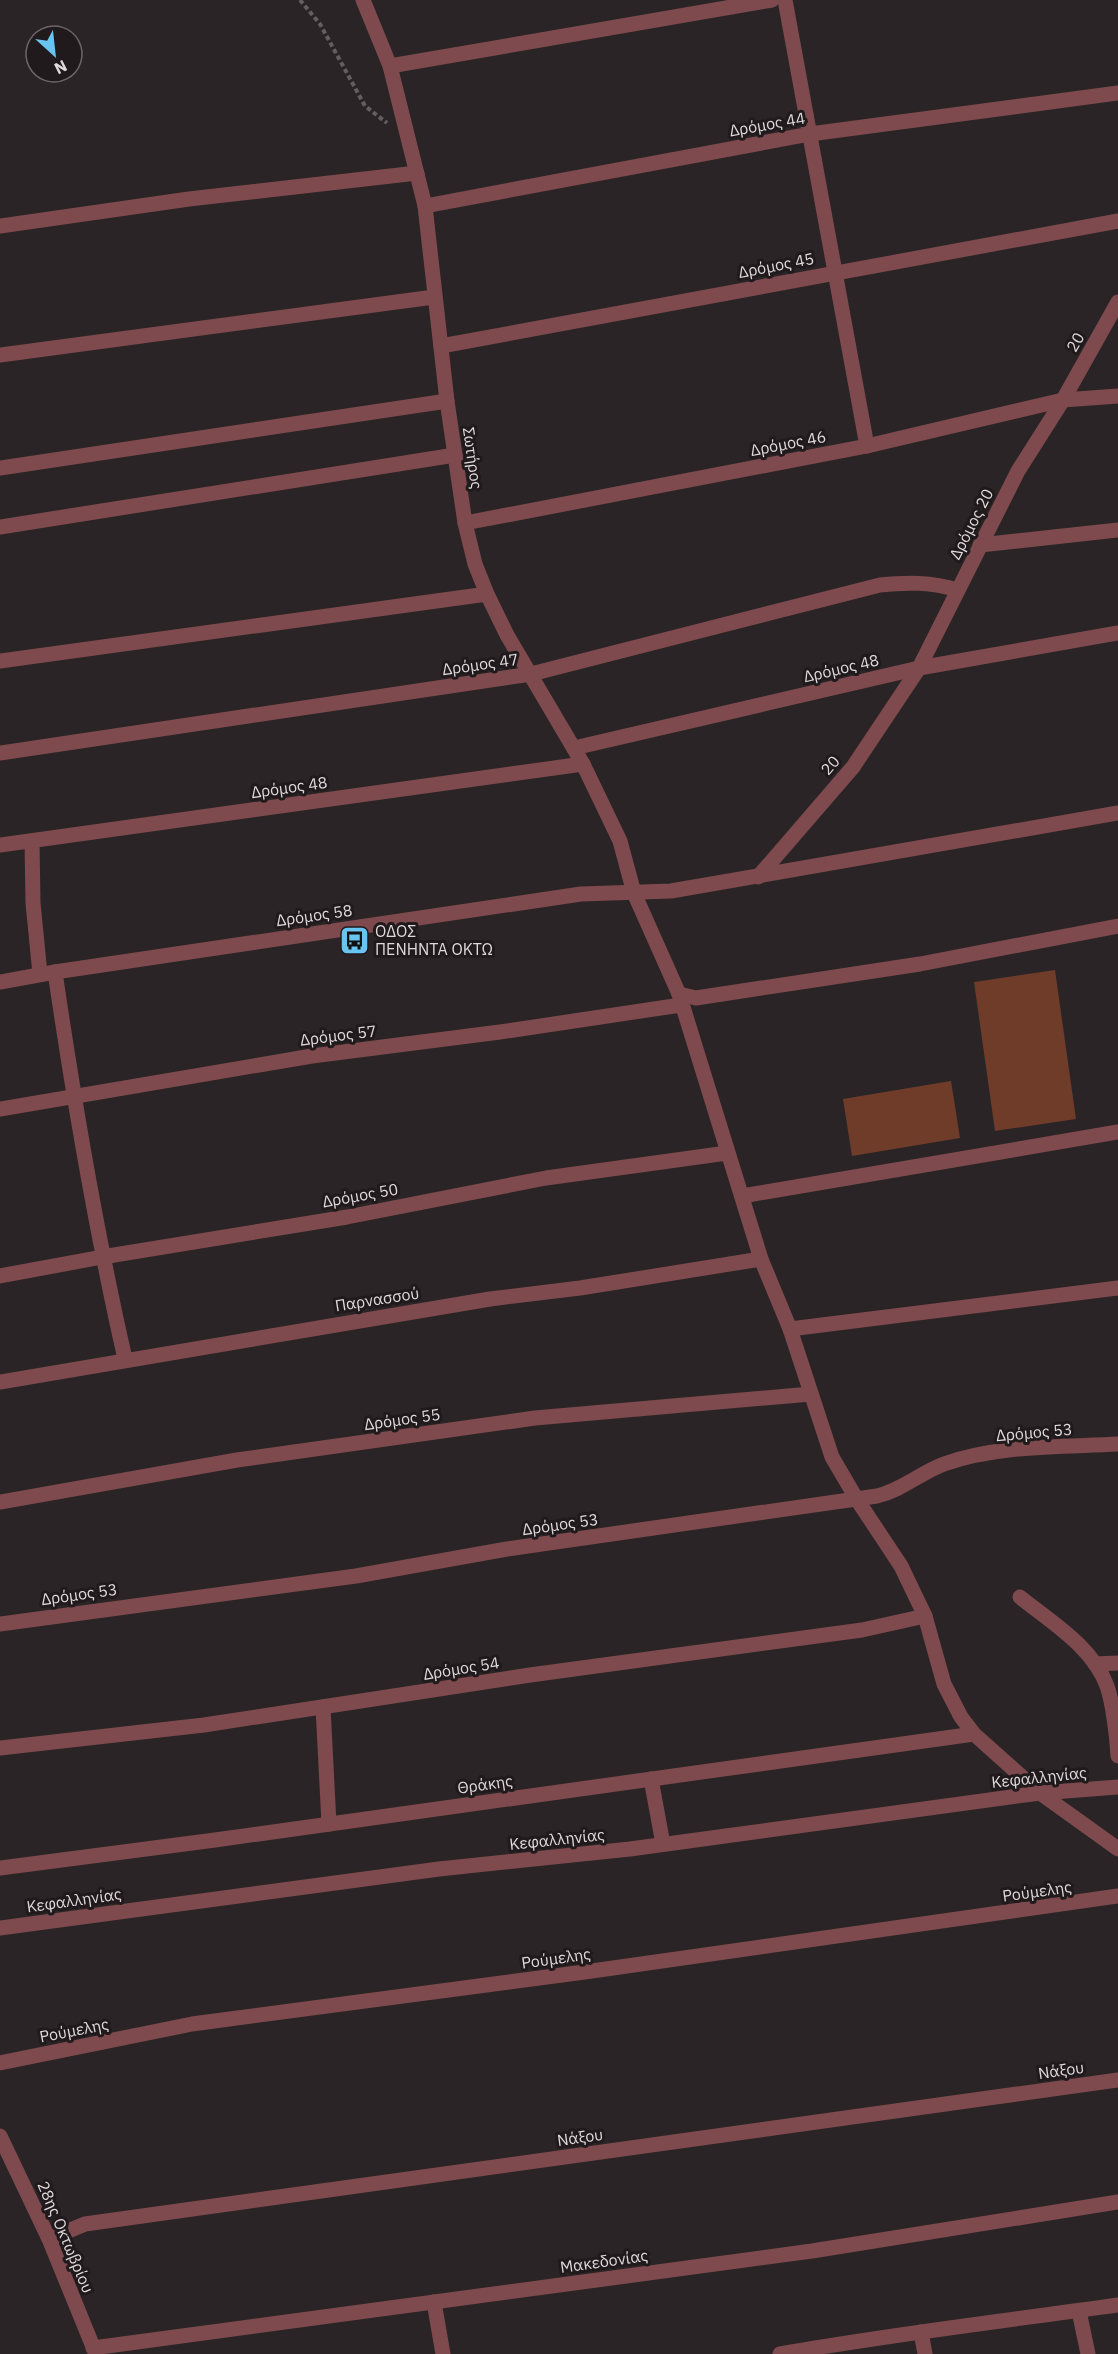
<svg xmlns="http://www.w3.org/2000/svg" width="1118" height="2354" viewBox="0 0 1118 2354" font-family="'IBM Plex Sans',sans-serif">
<rect width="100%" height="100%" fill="#2a2426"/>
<!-- green -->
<g fill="#6f3c2a">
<path d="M1055 970 1076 1119 995 1131 974 982Z"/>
<path d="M951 1081 960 1138 852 1156 843 1099Z"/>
</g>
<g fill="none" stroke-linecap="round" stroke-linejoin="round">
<!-- path -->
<path stroke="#645e60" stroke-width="4" stroke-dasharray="4.5 3" stroke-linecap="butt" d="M300 0 320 24 365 106 387 123"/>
<!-- minor -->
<g stroke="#7e4a4d" stroke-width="15">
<path d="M363 0 390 66 425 206 447 401 465 523 475 564 487 594 507 635 583 764 620 841 634 893 679 994 761 1259 790 1329 832 1457 856 1498 901 1566 925 1616 944 1684 961 1717 974 1734 1040 1793 1118 1849"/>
<path d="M785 0 867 446"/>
<path d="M390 66 772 0"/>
<path d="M425 206 810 134 1118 93"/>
<path d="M0 226 189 199 417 173"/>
<path d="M441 346 1118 221"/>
<path d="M0 355 434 297"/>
<path d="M0 468 447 401"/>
<path d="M465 523 867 446 1063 400 1118 396"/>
<path d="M0 527 455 455"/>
<path d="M980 545 1118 530"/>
<path d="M0 661 487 594"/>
<path d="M574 748 919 668 1118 633"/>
<path d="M0 753 531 674 880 585C908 582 931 582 958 590"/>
<path d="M32 841 33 903 40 974"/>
<path d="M0 845 583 764"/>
<path d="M758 877 853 767 919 668 1018 471 1063 400 1118 302"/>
<path d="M55 972C74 1102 96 1231 125 1359"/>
<path d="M0 982 55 972 581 894 671 891 1118 813"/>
<path d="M679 994 696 998 920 964 1118 926"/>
<path d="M0 1109 312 1056 500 1032 681 1005"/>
<path d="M742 1196 1118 1132"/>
<path d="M0 1276 102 1257 347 1217 546 1178 727 1153"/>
<path d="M790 1329 1118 1288"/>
<path d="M0 1382 490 1299 580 1288 761 1259"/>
<path d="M0 1502 237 1460 535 1418 811 1394"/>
<path d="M1020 1597C1051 1622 1093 1647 1107 1686 1113 1703 1117 1738 1118 1756"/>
<path d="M0 1624 356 1576 507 1549 877 1496C902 1490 920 1473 944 1464 998 1445 1061 1447 1118 1444"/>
<path d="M1095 1664 1118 1663"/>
<path d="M323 1707 329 1824"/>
<path d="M0 1748 204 1725 530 1675 862 1630 925 1616"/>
<path d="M651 1779 663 1844"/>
<path d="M0 1868 215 1840 974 1734"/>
<path d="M0 1928 439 1869 630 1849 1040 1793 1118 1787"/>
<path d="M0 2063 192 2024 592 1971 1118 1896"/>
<path d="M0 2136 49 2239 96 2354"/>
<path d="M49 2239 85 2224 1118 2080"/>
<path d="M434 2302 443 2354"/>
<path d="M1079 2311 1088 2354"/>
<path d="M921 2332 925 2354"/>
<path d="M93 2348 812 2251 1118 2202"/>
<path d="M780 2354C892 2334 1005 2321 1118 2305"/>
</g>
</g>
<!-- icons -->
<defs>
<symbol id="bus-square" viewBox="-11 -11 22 22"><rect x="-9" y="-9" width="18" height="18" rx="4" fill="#68c4f0" stroke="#211a1d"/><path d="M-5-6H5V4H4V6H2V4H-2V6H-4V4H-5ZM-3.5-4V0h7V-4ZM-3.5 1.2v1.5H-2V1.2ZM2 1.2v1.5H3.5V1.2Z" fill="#111"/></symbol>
</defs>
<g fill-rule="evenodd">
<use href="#bus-square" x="338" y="924" width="33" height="33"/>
</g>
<g text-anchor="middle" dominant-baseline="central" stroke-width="6" stroke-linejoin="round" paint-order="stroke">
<!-- street labels -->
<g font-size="16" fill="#ded9db" stroke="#211a1d">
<text transform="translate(767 124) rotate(-10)">Δρόμος 44</text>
<text transform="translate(776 265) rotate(-11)">Δρόμος 45</text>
<text transform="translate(1075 342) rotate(-60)">20</text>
<text transform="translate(788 443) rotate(-11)">Δρόμος 46</text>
<text transform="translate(473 458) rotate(82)">Σωτήρος</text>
<text transform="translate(971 524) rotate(-63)">Δρόμος 20</text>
<text transform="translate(480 664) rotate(-8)">Δρόμος 47</text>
<text transform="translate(841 668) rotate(-13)">Δρόμος 48</text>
<text transform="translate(830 765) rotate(-49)">20</text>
<text transform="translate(289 787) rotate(-8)">Δρόμος 48</text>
<text transform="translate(314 915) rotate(-8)">Δρόμος 58</text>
<text transform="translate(338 1035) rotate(-7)">Δρόμος 57</text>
<text transform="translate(360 1195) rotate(-10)">Δρόμος 50</text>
<text transform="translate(377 1299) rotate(-9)">Παρνασσού</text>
<text transform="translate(402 1419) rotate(-8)">Δρόμος 55</text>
<text transform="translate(1034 1432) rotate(-5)">Δρόμος 53</text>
<text transform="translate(560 1524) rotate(-8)">Δρόμος 53</text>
<text transform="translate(79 1594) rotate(-8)">Δρόμος 53</text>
<text transform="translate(461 1668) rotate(-9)">Δρόμος 54</text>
<text transform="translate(1039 1777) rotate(-6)">Κεφαλληνίας</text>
<text transform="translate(485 1784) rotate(-8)">Θράκης</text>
<text transform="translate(557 1839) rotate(-6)">Κεφαλληνίας</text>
<text transform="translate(1037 1891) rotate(-8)">Ρούμελης</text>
<text transform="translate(74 1900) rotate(-8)">Κεφαλληνίας</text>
<text transform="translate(556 1958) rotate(-8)">Ρούμελης</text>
<text transform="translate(74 2030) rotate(-11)">Ρούμελης</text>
<text transform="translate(1061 2070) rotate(-8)">Νάξου</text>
<text transform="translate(580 2137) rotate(-8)">Νάξου</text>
<text transform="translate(66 2237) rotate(67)">28ης Οκτωβρίου</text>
<text transform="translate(604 2261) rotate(-8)">Μακεδονίας</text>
</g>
<!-- poi labels -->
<g font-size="16" fill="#ded9db" stroke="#211a1d" text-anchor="start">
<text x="375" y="931">ΟΔΟΣ<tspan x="375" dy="18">ΠΕΝΗΝΤΑ ΟΚΤΩ</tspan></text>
</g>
</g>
<!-- north arrow -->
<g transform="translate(54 54) rotate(153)"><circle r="28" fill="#211a1d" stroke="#6d6669" stroke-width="1.5"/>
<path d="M0-4.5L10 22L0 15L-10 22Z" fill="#68c4f0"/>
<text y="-9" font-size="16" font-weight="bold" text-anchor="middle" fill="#ded9db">N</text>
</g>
</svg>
